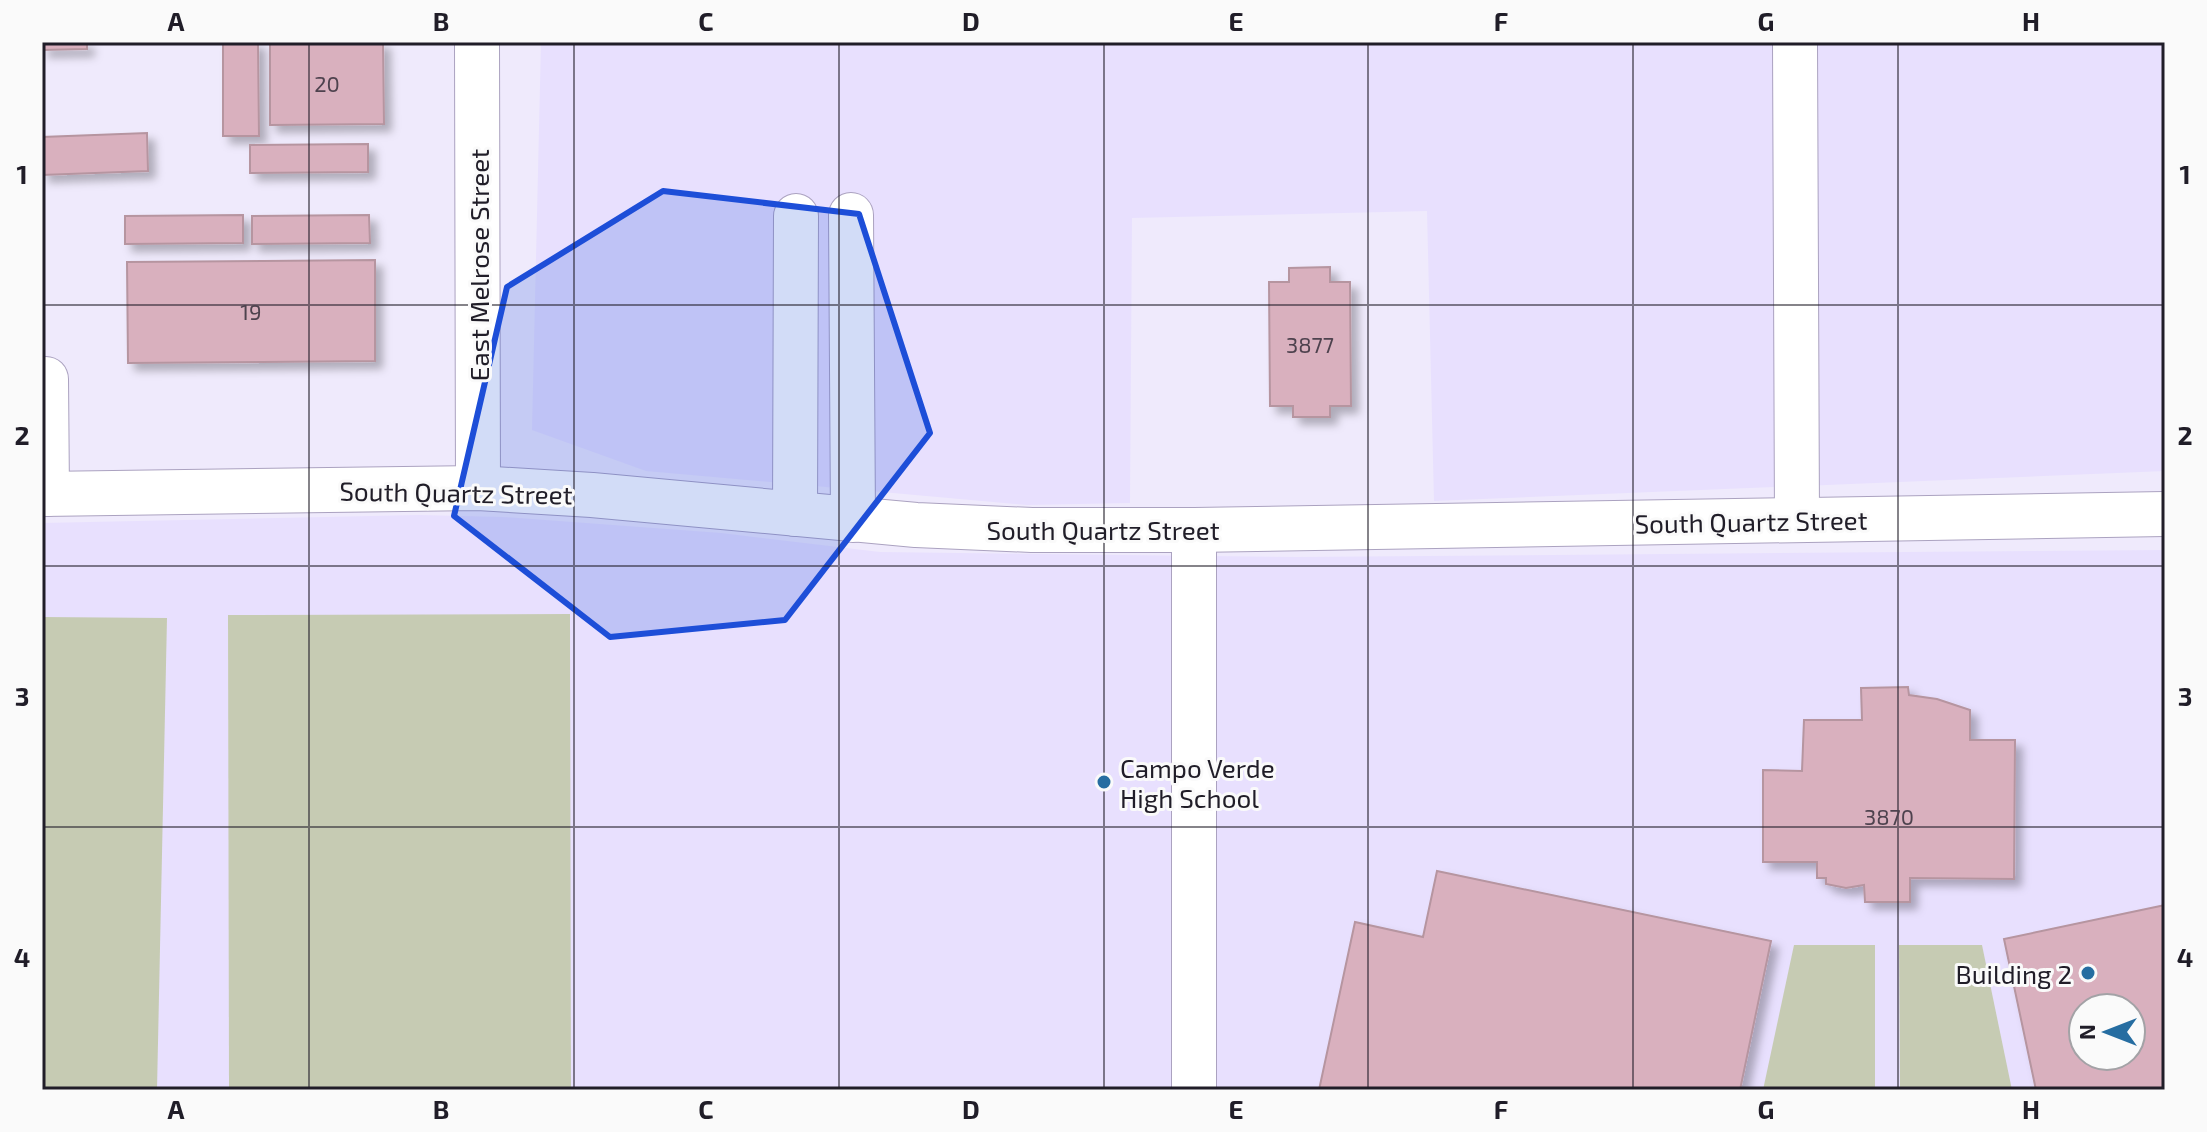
<svg xmlns="http://www.w3.org/2000/svg" width="2207" height="1132" viewBox="0 0 2207 1132" font-family="'Exo 2',sans-serif">
<defs>
<filter id="shadow"><feDropShadow dx="7" dy="7" stdDeviation="4" flood-color="#0004"/></filter>
</defs>
<rect width="100%" height="100%" fill="#efeafc"/>
<!-- built -->
<g fill="#e8e0fe" fill-rule="evenodd">
<path d="M541 42H2165V471L1434 501 1427 211 1132 218 1130 503 1027 505 646 471 532 430Z"/>
<path d="M419 515 503 517 721 533 880 552 1297 557 2165 550V1090H42V523ZM2083 1008H2131V1056H2083Z"/>
</g>
<!-- green -->
<g fill="#c6cbb3">
<path d="M570 614 571 1090H229L228 615Z"/>
<path d="M42 617 167 618 157 1090H42Z"/>
<path d="M1794 945H1875V1090H1763Z"/>
<path d="M1899 945H1982L2012 1090H1900Z"/>
</g>
<!-- building -->
<g fill="#d9b0be" stroke="#b695a0" stroke-width="2" fill-rule="evenodd" filter="url(#shadow)">
<path d="M42 42H87V49L42 50Z"/>
<path d="M223 42H258L259 136H223Z"/>
<path d="M270 42H383L384 124 270 125Z"/>
<path d="M147 133 148 171 42 175V137Z"/>
<path d="M368 144V172L250 173V145Z"/>
<path d="M243 215V243L125 244V216Z"/>
<path d="M369 215 370 243 252 244V216Z"/>
<path d="M375 260V361L128 363 127 262Z"/>
<path d="M1330 267V282H1350L1351 406H1330V417H1293V406H1270L1269 282H1289V268Z"/>
<path d="M1908 687 1909 695 1937 699 1970 710V740H2015L2014 879 1910 878V902H1865L1864 885 1846 888 1826 884V878H1817V862H1763V770L1802 771 1804 720H1862L1861 688Z"/>
<path d="M1437 871 1771 941 1740 1090H1319L1355 922 1423 937Z"/>
<path d="M2165 905V1090H2036L2004 939ZM2083 1008H2131V1056H2083Z"/>
</g>
<g fill="none" stroke-linecap="round" stroke-linejoin="round">
<defs>
<g id="minor">
<path d="M477 42 478 488"/>
<path d="M1795 42 1797 520"/>
<path d="M851 215 853 520"/>
<path d="M46 379 47 494"/>
<path d="M42 494 478 488 592 495 916 525 1032 530H1194L2165 514"/>
<path d="M795 514 796 216"/>
<path d="M1194 1090V530"/>
</g>
</defs>
<!-- minor casing -->
<use href="#minor" stroke="#aba2c0" stroke-width="46"/>
<!-- minor -->
<use href="#minor" stroke="#fff" stroke-width="44"/>
</g>
<!-- marked area -->
<path fill="#1d4ed8" fill-opacity="0.2" stroke="#1d4ed8" stroke-width="6" stroke-linejoin="round" d="M663 191 859 214 930 433 785 620 610 637 454 516 507 287Z"/>
<!-- grid -->
<path fill="none" stroke="#201d28" stroke-width="2" stroke-opacity="0.55" d="M309 42V1090M574 42V1090M839 42V1090M1104 42V1090M1368 42V1090M1633 42V1090M1898 42V1090M42 305H2165M42 566H2165M42 827H2165"/>
<!-- markers -->
<g fill="#266da1" stroke="#fafafa" stroke-width="3">
<circle cx="1104" cy="782" r="8"/>
<circle cx="2088" cy="973" r="8"/>
</g>
<g text-anchor="middle" dominant-baseline="central" stroke-width="6" stroke-linejoin="round" paint-order="stroke">
<!-- number labels -->
<g font-size="22" fill="#4e424e">
<text x="327" y="83">20</text>
<text x="251" y="311">19</text>
<text x="1310" y="344">3877</text>
<text x="1889" y="816">3870</text>
</g>
<!-- street labels -->
<g font-size="26" fill="#201d28" stroke="#fafafa">
<text transform="translate(478 265) rotate(-90)">East Melrose Street</text>
<text transform="translate(456 492) rotate(1)">South Quartz Street</text>
<text transform="translate(1751 521) rotate(-1)">South Quartz Street</text>
<text x="1103" y="529">South Quartz Street</text>
</g>
<!-- poi labels -->
<g font-size="26" fill="#201d28" stroke="#fafafa" text-anchor="start">
<text x="1120" y="767">Campo Verde<tspan x="1120" dy="30">High School</tspan></text>
<text x="2072" y="973" text-anchor="end">Building 2</text>
</g>
</g>
<!-- border -->
<rect width="2207" height="1132" fill="none" stroke="#fafafa" stroke-width="88"/>
<!-- north arrow -->
<g transform="translate(2107 1032) rotate(270)"><circle r="38" fill="#fafafa" stroke="#a3a2a6" stroke-width="2"/>
<path d="M0-6L14 30L0 20L-14 30Z" fill="#266da1"/>
<text y="-12" font-size="22" font-weight="bold" text-anchor="middle" fill="#201d28">N</text>
</g>
<rect x="44" y="44" width="2119" height="1044" fill="none" stroke="#201d28" stroke-width="3"/>
<g font-size="26" text-anchor="middle" font-weight="bold" fill="#201d28">
<text x="176" y="31">A</text>
<text x="441" y="31">B</text>
<text x="706" y="31">C</text>
<text x="971" y="31">D</text>
<text x="1236" y="31">E</text>
<text x="1501" y="31">F</text>
<text x="1766" y="31">G</text>
<text x="2031" y="31">H</text>
<text x="22" y="184">1</text>
<text x="2185" y="184">1</text>
<text x="22" y="445">2</text>
<text x="2185" y="445">2</text>
<text x="22" y="706">3</text>
<text x="2185" y="706">3</text>
<text x="22" y="967">4</text>
<text x="2185" y="967">4</text>
<text x="176" y="1119">A</text>
<text x="441" y="1119">B</text>
<text x="706" y="1119">C</text>
<text x="971" y="1119">D</text>
<text x="1236" y="1119">E</text>
<text x="1501" y="1119">F</text>
<text x="1766" y="1119">G</text>
<text x="2031" y="1119">H</text>
</g>
</svg>
